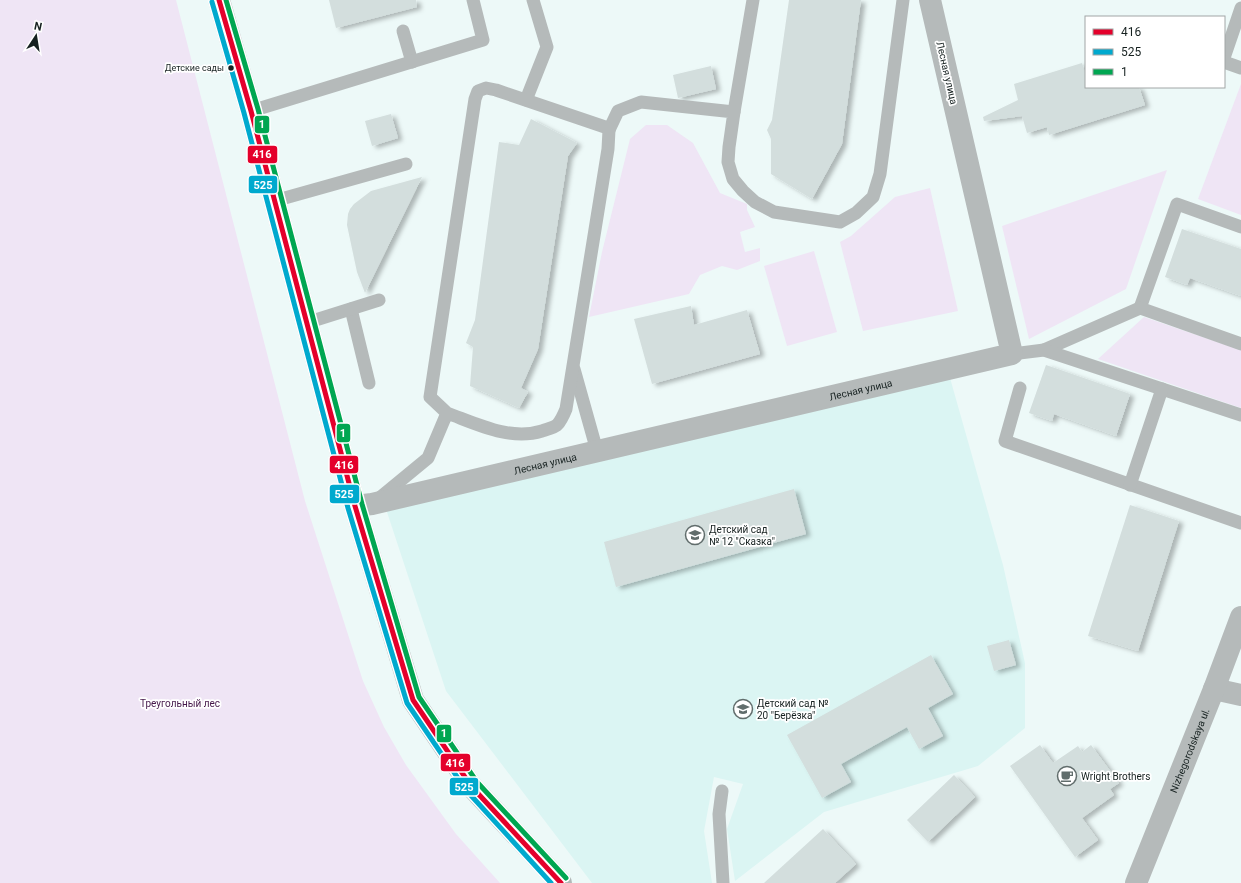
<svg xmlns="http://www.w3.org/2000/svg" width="1241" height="883" viewBox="0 0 1241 883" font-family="Roboto,sans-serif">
<defs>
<filter id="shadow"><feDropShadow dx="4.5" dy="2.5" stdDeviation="2" flood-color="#0004"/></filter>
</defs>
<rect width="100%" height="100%" fill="#edf9f8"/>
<!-- built -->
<path fill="#dbf5f3" d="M950 378 1003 565 1025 663V728L978 766 824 812 735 881 727 829 743 784 714 777 704 831 712 883H592L446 691 385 506Z"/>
<!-- green -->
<g fill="#efe5f5">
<path d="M0 0H176L305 501 363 681 384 727 406 765 456 834 500 883H0Z"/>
<path d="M1241 84V215L1198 199Z"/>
<path d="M646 125H667L693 143 720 193 747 204V210L755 227 740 232 745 252 760 248V261L737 270 722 266 700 275 689 294 589 317 602 252 630 139Z"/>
<path d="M1167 170 1126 289 1029 339 1002 226Z"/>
<path d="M930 188 958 311 863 331 840 242 851 236 895 197Z"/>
<path d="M814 251 837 332 787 346 764 266Z"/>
<path d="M1144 317 1241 350V408L1098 359Z"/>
</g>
<!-- building -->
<g fill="#d3dedd" filter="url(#shadow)">
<path d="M329 0H416L417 7 336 28Z"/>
<path d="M789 0H861L842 144 812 199 771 174V139L767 130 772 120Z"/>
<path d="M1082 63 1086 76V87H1139L1145 105 1049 135 1047 127 1027 133 1022 116 984 121 983 117 1018 100 1014 84Z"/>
<path d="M711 66 716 89 678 98 673 75Z"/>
<path d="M391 114 398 138 372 146 365 121Z"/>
<path d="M531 119 577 143 568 156 538 349 521 388 528 392 519 408 470 386 473 347 466 343 475 320 499 142 519 145Z"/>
<path d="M422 177 365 293 357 272 347 225 348 214 350 209 354 204 371 191Z"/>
<path d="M1182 229 1241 249V296L1190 278 1187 285 1165 277Z"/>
<path d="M691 306 694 325 747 310 760 354 652 384 634 319Z"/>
<path d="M1046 365 1130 394 1116 436 1054 414 1052 421 1029 413Z"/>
<path d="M794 489 806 534 616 587 604 542Z"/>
<path d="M1130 505 1179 521 1138 651 1088 636Z"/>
<path d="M1009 640 1016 665 994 671 987 646Z"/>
<path d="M931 655 953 694 928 708 943 736 919 749 907 727 841 764 851 782 822 798 787 735Z"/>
<path d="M1040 745 1053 763 1078 746 1082 752 1091 745 1119 783 1110 789 1114 795 1082 818 1098 840 1075 857 1010 766Z"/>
<path d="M954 775 975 797 928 842 907 820Z"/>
<path d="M823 829 856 864 835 883H764Z"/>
</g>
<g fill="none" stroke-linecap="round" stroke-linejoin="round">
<!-- service -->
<g stroke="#b5baba" stroke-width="13">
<path d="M403 31 412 62"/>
<path d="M1224 58 1241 8"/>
<path d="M1224 62 1241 68"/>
<path d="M526 100 547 47 533 0"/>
<path d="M251 111 483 40 473 0"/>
<path d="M734 112 753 0"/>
<path d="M609 130 618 111 641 102 734 112 729 147 728 162 733 179 743 191 755 202 774 212 840 222 856 213 873 197 880 174 903 0"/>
<path d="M274 201 406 164"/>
<path d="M1140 308 1177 204 1241 227"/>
<path d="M351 309 369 383"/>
<path d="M306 323 379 300"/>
<path d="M1044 350 1140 308 1241 344"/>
<path d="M1012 354 1044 350 1241 415"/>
<path d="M574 369 597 451"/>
<path d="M1020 388 1005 441 1241 523"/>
<path d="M1130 485 1162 389"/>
<path d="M377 500 428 458 447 413 430 397 475 99 478 91 486 88 496 90 605 127 609 130 608 149 566 409C564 414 561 421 557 425 553 428 547 429 542 431 510 441 477 424 447 413"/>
<path d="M722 791 719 814 723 883"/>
</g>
<!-- minor -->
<g stroke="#b5baba" stroke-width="22">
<path id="s1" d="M355 506 372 504 1012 354 930 0"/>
<path d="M1214 689 1241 695"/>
</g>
<!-- tertiary -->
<path stroke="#b5baba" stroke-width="22" id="s2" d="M1136 883 1214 689 1241 617"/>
<!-- secondary -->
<path stroke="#b2b8b8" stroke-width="22" d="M219 0 251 111 355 506 413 700 471 786 561 883"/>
<defs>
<path id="bus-1" d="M219 0 251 111 355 506 413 700 471 786 561 883"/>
<path id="bus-2" d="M212 2 244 113 348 508 407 703 466 790 551 883"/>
<path id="bus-3" d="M226 0 258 109 362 504 419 697 477 782 566 878"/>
</defs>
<!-- bus-1 casing -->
<use href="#bus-1" stroke="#fff" stroke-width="8"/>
<!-- bus-2 casing -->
<use href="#bus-2" stroke="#fff" stroke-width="8"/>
<!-- bus-3 casing -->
<use href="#bus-3" stroke="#fff" stroke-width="8"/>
<!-- bus-1 -->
<use href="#bus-1" stroke="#e4002b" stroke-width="5"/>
<!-- bus-2 -->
<use href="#bus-2" stroke="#00a9ce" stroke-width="5"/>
<!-- bus-3 -->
<use href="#bus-3" stroke="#00a651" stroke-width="5"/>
</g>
<!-- icons -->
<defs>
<symbol id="school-ring" viewBox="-11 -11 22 22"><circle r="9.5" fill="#fff" stroke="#616d6c" stroke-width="1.5"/><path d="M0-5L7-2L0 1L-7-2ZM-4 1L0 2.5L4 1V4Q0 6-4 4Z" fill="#616d6c"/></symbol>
<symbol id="cafe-ring" viewBox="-11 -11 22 22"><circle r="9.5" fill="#fff" stroke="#616d6c" stroke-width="1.5"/><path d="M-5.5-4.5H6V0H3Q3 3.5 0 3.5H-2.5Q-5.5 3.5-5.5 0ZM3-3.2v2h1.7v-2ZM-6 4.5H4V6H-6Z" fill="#616d6c"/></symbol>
</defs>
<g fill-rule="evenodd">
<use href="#school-ring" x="684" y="524" width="22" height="22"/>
<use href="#school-ring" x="732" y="698" width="22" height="22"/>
<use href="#cafe-ring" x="1056" y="765" width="22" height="22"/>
</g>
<!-- markers -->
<circle fill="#162120" stroke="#fff" stroke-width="1.5" cx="231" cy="68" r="3.5"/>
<g text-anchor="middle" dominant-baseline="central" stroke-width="3.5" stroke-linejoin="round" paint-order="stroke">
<!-- bus labels -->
<g font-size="9" fill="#162120" stroke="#fff" text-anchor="end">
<text x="224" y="68">Детские сады</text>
</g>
<!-- street labels -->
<g font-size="10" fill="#162120" stroke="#fff">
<text transform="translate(947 73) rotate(77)">Лесная улица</text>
<text stroke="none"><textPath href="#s1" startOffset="519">Лесная улица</textPath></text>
<text stroke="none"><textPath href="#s1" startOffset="195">Лесная улица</textPath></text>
<text stroke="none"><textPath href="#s2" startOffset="143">Nizhegorodskaya ul.</textPath></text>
</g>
<!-- poi labels -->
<g font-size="10" fill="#162120" stroke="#fff" text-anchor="start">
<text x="709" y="529">Детский сад<tspan x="709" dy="12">№ 12 "Сказка"</tspan></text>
<text x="757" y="703">Детский сад №<tspan x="757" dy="12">20 "Берёзка"</tspan></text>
<text x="1081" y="776">Wright Brothers</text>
</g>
<!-- park labels -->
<g font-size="10" fill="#45184a" stroke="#fff">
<text x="180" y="703">Треугольный лес</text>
</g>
</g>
<g stroke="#fff" stroke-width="1.5">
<rect x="254" y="115" width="16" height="19" rx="4" fill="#00a651"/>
<rect x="247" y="145" width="31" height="19" rx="4" fill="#e4002b"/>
<rect x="248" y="175" width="30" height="19" rx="4" fill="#00a9ce"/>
<rect x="336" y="423" width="15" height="20" rx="4" fill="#00a651"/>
<rect x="329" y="455" width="30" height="19" rx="4" fill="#e4002b"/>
<rect x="329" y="484" width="31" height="20" rx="4" fill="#00a9ce"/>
<rect x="436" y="724" width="16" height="19" rx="4" fill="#00a651"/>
<rect x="440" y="753" width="31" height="19" rx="4" fill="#e4002b"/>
<rect x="449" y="777" width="30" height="19" rx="4" fill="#00a9ce"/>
</g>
<g font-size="11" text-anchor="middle" font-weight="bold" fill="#fff">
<text x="262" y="128">1</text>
<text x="262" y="158">416</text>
<text x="263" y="189">525</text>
<text x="343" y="437">1</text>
<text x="344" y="469">416</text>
<text x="344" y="498">525</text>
<text x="444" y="737">1</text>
<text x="455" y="767">416</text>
<text x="464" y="791">525</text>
</g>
<!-- legend -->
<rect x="1085" y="16" width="140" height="72" fill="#ffffff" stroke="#a2a6a6"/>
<rect x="1093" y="29" width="20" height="6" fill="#e4002b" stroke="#a2a6a6"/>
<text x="1121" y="36" font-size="12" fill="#162120">416</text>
<rect x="1093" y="49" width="20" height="6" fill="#00a9ce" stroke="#a2a6a6"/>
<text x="1121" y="56" font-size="12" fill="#162120">525</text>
<rect x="1093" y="69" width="20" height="6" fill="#00a651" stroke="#a2a6a6"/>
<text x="1121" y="76" font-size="12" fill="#162120">1</text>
<!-- north arrow -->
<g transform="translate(36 36) rotate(12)" stroke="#ffffff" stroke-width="3" paint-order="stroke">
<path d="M0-3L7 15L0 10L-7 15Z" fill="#162120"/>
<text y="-6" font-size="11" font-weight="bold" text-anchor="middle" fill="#162120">N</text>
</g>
</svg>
